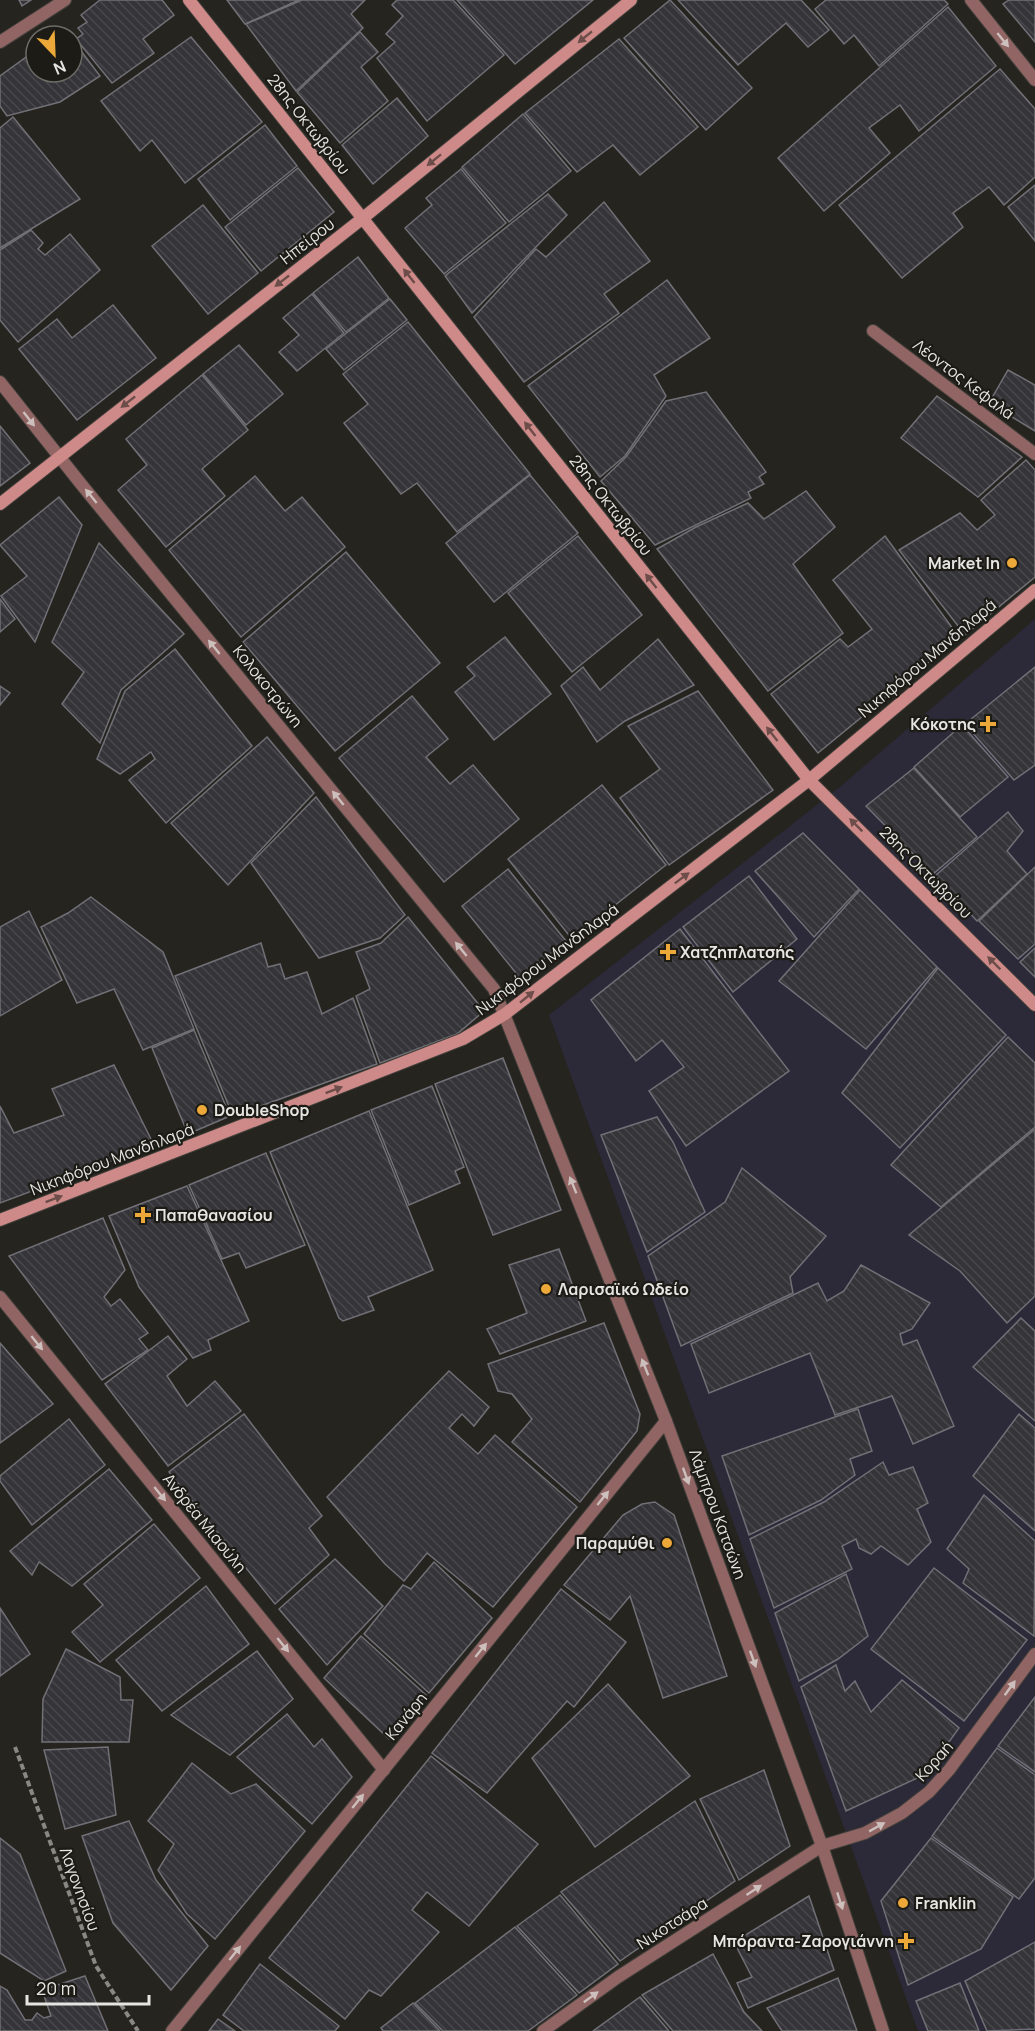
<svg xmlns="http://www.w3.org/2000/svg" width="1035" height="2031" viewBox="0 0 1035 2031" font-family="Manrope,sans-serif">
<defs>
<pattern id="building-back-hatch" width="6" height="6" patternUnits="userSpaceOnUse" patternTransform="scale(1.5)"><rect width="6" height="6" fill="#353439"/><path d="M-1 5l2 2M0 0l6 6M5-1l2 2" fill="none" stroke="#48484c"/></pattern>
</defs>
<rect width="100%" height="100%" fill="#26241f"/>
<!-- commercial -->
<path fill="#2c2939" d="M1035 619V2031H918L549 1015 841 786Z"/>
<!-- building -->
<g fill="url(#building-back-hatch)" stroke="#717076" stroke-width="1.5">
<path d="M19 0H31L22 6Z"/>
<path d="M100 0H162L174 15 143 39 154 53 112 83 76 39 83 34 78 28 87 22 81 15Z"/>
<path d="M227 0H299L245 24Z"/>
<path d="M302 0H365L351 14 363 28 296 91 246 24Z"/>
<path d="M397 0H453L504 55 427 121 377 58 395 42 386 34 403 16 392 5Z"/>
<path d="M457 0H593L515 64Z"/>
<path d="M670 0 752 88 706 130 624 38Z"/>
<path d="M678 0H801L829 30 808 47 786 23 738 65Z"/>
<path d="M826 0H944L948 4 879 66 854 35 844 44 815 9Z"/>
<path d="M1009 0H1035V42L1003 4Z"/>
<path d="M948 7 996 66 919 131 900 105 869 128 890 153 824 211 778 158Z"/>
<path d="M64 29 70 36H55Z"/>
<path d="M360 32 378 52 361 67 388 101 340 143 297 92Z"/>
<path d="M191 37 262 122 185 183 152 140 140 151 101 101Z"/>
<path d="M72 39 100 76 60 102 7 116 0 106V76L36 50V72H72Z"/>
<path d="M619 39 698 127 640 175 613 145 577 172 525 113Z"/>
<path d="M1000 69 1035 109V177L1004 205 989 187 953 213 963 227 902 278 839 205Z"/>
<path d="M397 98 428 136 373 184 342 145Z"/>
<path d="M523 114 571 171 509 222 462 167Z"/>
<path d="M13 117 80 199 0 248V128Z"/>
<path d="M265 125 297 166 230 220 198 179Z"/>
<path d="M298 168 334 212 261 271 225 227Z"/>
<path d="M461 169 506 223 444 274 405 228 432 205 426 198Z"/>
<path d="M1035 185V241L1008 207Z"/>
<path d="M548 194 567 215 472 313 445 276Z"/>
<path d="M604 202 650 261 604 294 619 313 524 382 474 317 536 249 546 257Z"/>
<path d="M203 205 258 273 208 314 152 246Z"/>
<path d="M31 230 43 243 38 249 45 255 70 234 100 270 18 342 0 320V250Z"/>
<path d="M358 257 389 298 346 332 313 293Z"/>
<path d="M667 280 710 338 654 375 666 396 625 456 600 477 528 386Z"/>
<path d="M312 294 344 333 297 371 279 352 299 335 283 318Z"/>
<path d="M390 299 407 320 344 370 326 349Z"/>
<path d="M113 305 156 358 77 420 19 349 57 319 72 338Z"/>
<path d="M408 322 530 474 457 532 417 483 401 494 344 423 368 404 343 374Z"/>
<path d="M239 345 283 394 246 425 203 374Z"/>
<path d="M1008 370 1035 385V431L989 403Z"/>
<path d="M202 375 248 430 202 469 225 496 166 547 118 490 147 465 126 439Z"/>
<path d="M706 392 766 472 759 477 764 484 748 492 751 498 655 545 601 481 626 457 666 401Z"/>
<path d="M937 396 1022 457 978 497 901 438Z"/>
<path d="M0 426 30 463 0 486Z"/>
<path d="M1026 460 1035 470V577L965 635 899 550 960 513 977 530 995 515 981 500Z"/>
<path d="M530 475 578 533 494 602 446 543Z"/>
<path d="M255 476 285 511 302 497 345 547 241 637 169 550Z"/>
<path d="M806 491 835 527 793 564 843 633 768 691 657 549 696 527 748 503 764 519Z"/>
<path d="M59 497 82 525 35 642 1 596 27 576 0 545Z"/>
<path d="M578 536 642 615 572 672 508 593Z"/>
<path d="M885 536 959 637 818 753 771 694 840 639 848 647 872 629 833 580Z"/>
<path d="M99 543 184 634 121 690 100 743 62 704 84 672 52 642Z"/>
<path d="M346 552 440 663 335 751 243 642Z"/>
<path d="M0 599 15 619 0 632Z"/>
<path d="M505 637 551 694 494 740 455 692 475 676 467 667Z"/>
<path d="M658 639 694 685 625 721 597 742 561 686 583 667 600 690Z"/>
<path d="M175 649 252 746 166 823 129 780 155 759 151 752 120 774 97 759 125 691Z"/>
<path d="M1035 667V765L1014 780 965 724Z"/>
<path d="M0 686 10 693 0 705Z"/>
<path d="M698 691 773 790 669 865 620 798 660 769 628 726Z"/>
<path d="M412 696 448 739 426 757 450 784 473 765 519 819 444 882 339 758Z"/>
<path d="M962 725 1008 777 960 817 914 767Z"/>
<path d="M267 737 314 793 228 885 171 823Z"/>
<path d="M914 768 977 837 933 874 866 806Z"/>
<path d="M602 785 666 865 572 939 508 859Z"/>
<path d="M316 797 405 915 380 938 319 958 251 863Z"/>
<path d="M1008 812 1023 831 1007 851 1027 874 977 921 935 876Z"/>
<path d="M803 833 859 889 814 937 755 871Z"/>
<path d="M1035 867V944L1018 959 979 921Z"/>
<path d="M508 869 566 941 520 978 462 906Z"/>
<path d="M749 876 797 939 733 992 683 927Z"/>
<path d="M860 890 937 967 866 1049 779 981Z"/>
<path d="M91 897 163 952 194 1029 143 1050 114 989 77 1003 41 927 68 913Z"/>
<path d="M29 911 62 980 0 1016V927Z"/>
<path d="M408 917 484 1011 457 1034 380 1063 356 996 370 989 356 952 381 943Z"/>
<path d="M680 929 789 1071 686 1146 649 1091 684 1067 662 1040 636 1061 591 1000Z"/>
<path d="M261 943 268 967 280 964 285 979 307 972 322 1014 353 998 377 1064 233 1116 175 976Z"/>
<path d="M1035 948V977L1020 962Z"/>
<path d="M938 968 1006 1035 900 1148 842 1093Z"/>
<path d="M194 1030 230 1116 188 1134 152 1048Z"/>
<path d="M1008 1037 1035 1063V1127L941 1207 891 1165Z"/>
<path d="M503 1058 561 1210 493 1235 435 1084Z"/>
<path d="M114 1065 154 1145 0 1203V1106L14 1133 64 1115 52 1089Z"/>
<path d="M432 1086 464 1167 455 1171 460 1183 409 1205 371 1110Z"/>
<path d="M369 1111 433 1270 368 1297 374 1310 343 1321 339 1318 270 1152Z"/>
<path d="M657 1117 673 1142 705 1212 647 1252 601 1135Z"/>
<path d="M1035 1129V1296L1007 1323 960 1271 909 1235Z"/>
<path d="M266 1153 305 1245 246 1268 239 1253 222 1259 189 1185Z"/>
<path d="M742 1168 826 1236 790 1277 793 1293 681 1346 648 1256 725 1202Z"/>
<path d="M187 1186 249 1321 208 1340 211 1350 193 1358 139 1287 109 1216Z"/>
<path d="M103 1218 125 1270 104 1297 111 1306 120 1299 148 1333 139 1339 148 1350 102 1380 9 1256Z"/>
<path d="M559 1249 586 1321 500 1354 487 1329 527 1313 509 1265Z"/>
<path d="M861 1265 930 1303 912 1329 900 1334 903 1345 917 1340 954 1426 913 1444 892 1396 835 1415 810 1353 709 1393 691 1344 818 1283 827 1301 844 1291Z"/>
<path d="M1021 1318 1035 1331V1421L973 1367Z"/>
<path d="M604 1323 640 1414 637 1431 580 1502 512 1442 532 1419 512 1394 498 1391 488 1364Z"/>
<path d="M168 1336 187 1359 167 1376 187 1406 215 1381 241 1411 168 1466 105 1384Z"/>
<path d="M0 1343 53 1404 0 1443Z"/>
<path d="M449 1371 489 1407 474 1426 462 1414 449 1428 478 1454 495 1435 577 1507 493 1607 427 1553 404 1581 385 1564 327 1497Z"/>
<path d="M858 1409 872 1451 850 1459 855 1475 821 1500 749 1535 722 1456Z"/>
<path d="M244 1414 322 1516 309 1528 329 1555 275 1604 169 1472Z"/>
<path d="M1019 1414 1035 1428V1531L973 1476Z"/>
<path d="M69 1419 105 1465 32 1525 0 1481V1476Z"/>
<path d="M883 1462 889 1475 913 1467 928 1503 917 1509 931 1542 908 1565 881 1546 871 1554 859 1548 856 1539 842 1546 852 1569 774 1608 750 1539 824 1502Z"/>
<path d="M109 1469 152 1520 72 1586 39 1562 32 1575 10 1551Z"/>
<path d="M984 1495 1035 1541 1034 1636 963 1583 969 1569 947 1549Z"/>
<path d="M655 1502 674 1515 727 1676 663 1698 630 1596 610 1620 564 1585 623 1515 642 1504Z"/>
<path d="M154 1524 200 1578 100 1662 72 1632 103 1605 84 1584Z"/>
<path d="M335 1559 383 1606 327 1665 279 1609Z"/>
<path d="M434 1562 492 1618 429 1693 364 1634 403 1585 411 1589Z"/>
<path d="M934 1568 1027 1640 964 1721 871 1649Z"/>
<path d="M846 1574 868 1636 838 1659 799 1681 775 1613Z"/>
<path d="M206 1586 249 1644 162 1711 116 1660Z"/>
<path d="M561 1589 626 1642 574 1707 567 1701 487 1793 432 1753Z"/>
<path d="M0 1608 30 1654 0 1676Z"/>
<path d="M361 1636 426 1695 389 1739 324 1678Z"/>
<path d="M66 1649 120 1677 121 1700H133L129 1742H42L43 1699Z"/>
<path d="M257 1651 293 1699 230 1755 171 1715Z"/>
<path d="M836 1665 845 1691 855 1681 871 1712 902 1680 959 1728 926 1774 846 1811 801 1687Z"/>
<path d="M608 1684 690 1776 595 1847 532 1758Z"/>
<path d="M1035 1697V1772L998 1746Z"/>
<path d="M287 1714 314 1747 322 1739 352 1777 312 1824 237 1757Z"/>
<path d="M108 1747 116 1815 65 1829 44 1750Z"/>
<path d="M997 1748 1035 1775V1878L1019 1899 932 1836Z"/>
<path d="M431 1756 538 1844 469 1926 427 1892 412 1910 439 1932 381 1996 369 1990 345 2019 269 1958Z"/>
<path d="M192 1763 231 1794 256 1784 305 1831 215 1939 187 1914 158 1870 174 1844 148 1821Z"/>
<path d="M764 1770 790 1846 739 1880 700 1799Z"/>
<path d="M695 1801 735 1881 620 1961 561 1892Z"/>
<path d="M129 1821 156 1880 208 1946 171 1990 113 1923 82 1836Z"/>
<path d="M0 1838 20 1854 66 1971 44 1981 0 1953Z"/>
<path d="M931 1838 1013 1897 981 1949 908 1985 881 1901Z"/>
<path d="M560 1895 618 1964 579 1993 517 1926Z"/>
<path d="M809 1896 834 1970 748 2008 737 1983 752 1977 734 1942Z"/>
<path d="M515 1927 577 1995 528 2031H443L415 2003Z"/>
<path d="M1035 1942V2029L987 2031 965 1981Z"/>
<path d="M713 1954 744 2012 762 2031H673L642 1995Z"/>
<path d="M260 1964 339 2026 335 2031H244L223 2015Z"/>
<path d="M85 1976 108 2031H0V1986L7 1990 25 2020H32L37 2013 44 2018 51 2016 42 1990Z"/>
<path d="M838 1978 857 2031H782L767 2008Z"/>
<path d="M960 1983 979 2031H928L916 2001Z"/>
<path d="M640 1997 669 2031H593Z"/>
<path d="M413 2003 440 2031H383L381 2028Z"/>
<path d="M218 2019 235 2031H209Z"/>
</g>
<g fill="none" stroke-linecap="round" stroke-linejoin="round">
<defs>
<g id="street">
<path d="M971 0 1035 80"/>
<path d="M0 42 65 0"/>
<path d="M873 331 1035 454"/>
<path d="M0 382 81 484 494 989 666 1421 822 1846 883 2031"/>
<path d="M0 1297 384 1770"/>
<path d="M172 2031 666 1421"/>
<path d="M543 2031 618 1977 822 1846 865 1833 902 1813 929 1792 949 1770 1035 1654"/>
</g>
<g id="secondary">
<path d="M189 0 809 780 1035 1005"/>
<path d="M0 504 363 218 631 0"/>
<path d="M0 1220 463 1039 505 1014 809 780 1035 590"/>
</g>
</defs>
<!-- street casing -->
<use href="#street" stroke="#413f3a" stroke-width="14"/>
<!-- secondary casing -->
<use href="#secondary" stroke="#413f3a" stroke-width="14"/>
<!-- path -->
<path stroke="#8a8884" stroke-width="4" stroke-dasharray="6 3" stroke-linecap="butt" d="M15 1747 96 1966 138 2031"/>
<!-- street -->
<use href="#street" stroke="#906564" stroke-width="12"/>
<!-- secondary -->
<use href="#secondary" stroke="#ce8a88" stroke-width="12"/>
</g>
<!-- one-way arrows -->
<defs><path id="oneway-solid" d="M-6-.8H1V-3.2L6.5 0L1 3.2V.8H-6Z" transform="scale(1.5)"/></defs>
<g fill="#6c4d49">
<use href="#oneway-solid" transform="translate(585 37) rotate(141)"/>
<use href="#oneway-solid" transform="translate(434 160) rotate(141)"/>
<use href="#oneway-solid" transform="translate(409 276) rotate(-128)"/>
<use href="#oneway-solid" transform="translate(282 281) rotate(142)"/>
<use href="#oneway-solid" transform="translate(128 402) rotate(142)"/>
<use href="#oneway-solid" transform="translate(530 429) rotate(-128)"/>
<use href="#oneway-solid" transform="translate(651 581) rotate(-128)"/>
<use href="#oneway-solid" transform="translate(772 734) rotate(-128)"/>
<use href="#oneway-solid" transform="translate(856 825) rotate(-135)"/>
<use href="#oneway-solid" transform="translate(682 878) rotate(-37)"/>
<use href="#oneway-solid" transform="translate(994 963) rotate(-135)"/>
<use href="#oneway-solid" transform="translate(527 997) rotate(-39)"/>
<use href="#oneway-solid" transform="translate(334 1090) rotate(-21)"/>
<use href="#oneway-solid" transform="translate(54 1199) rotate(-21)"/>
</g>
<g fill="#ccbfbc">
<use href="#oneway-solid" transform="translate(1003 40) rotate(51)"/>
<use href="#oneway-solid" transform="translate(29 419) rotate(52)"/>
<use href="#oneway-solid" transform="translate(91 496) rotate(-129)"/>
<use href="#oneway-solid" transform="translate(214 647) rotate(-129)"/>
<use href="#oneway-solid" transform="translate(338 798) rotate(-129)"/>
<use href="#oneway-solid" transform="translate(461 949) rotate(-129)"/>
<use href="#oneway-solid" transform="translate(573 1185) rotate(-112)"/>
<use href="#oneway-solid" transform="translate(37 1343) rotate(51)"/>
<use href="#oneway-solid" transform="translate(645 1367) rotate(-112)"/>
<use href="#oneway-solid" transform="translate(686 1476) rotate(70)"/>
<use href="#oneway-solid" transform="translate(160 1494) rotate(51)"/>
<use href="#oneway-solid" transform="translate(603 1498) rotate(-51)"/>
<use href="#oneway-solid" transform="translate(283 1645) rotate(51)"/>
<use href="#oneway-solid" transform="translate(481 1650) rotate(-51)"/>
<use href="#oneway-solid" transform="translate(753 1659) rotate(70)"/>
<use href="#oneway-solid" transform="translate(1010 1688) rotate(-54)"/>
<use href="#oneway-solid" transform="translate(358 1801) rotate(-51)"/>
<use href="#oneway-solid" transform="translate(877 1827) rotate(-29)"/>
<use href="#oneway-solid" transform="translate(754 1890) rotate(-33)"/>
<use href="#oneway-solid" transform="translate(840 1901) rotate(72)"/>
<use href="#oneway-solid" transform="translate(235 1953) rotate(-51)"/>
<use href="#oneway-solid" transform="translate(591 1997) rotate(-36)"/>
</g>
<!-- markers -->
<g fill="#eca93a" stroke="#1c1b16" stroke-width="2">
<circle cx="1012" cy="563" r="6"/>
<path d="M985 715h6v6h6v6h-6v6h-6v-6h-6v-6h6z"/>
<path d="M665 943h6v6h6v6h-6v6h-6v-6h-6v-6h6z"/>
<circle cx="202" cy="1110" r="6"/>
<path d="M140 1206h6v6h6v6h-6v6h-6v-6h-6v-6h6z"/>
<circle cx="546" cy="1289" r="6"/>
<circle cx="667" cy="1543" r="6"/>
<circle cx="903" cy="1903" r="6"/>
<path d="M903 1932h6v6h6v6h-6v6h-6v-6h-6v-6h6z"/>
</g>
<g text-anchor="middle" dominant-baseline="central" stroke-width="4.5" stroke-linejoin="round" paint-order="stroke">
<!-- street labels -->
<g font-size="16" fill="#e6e5e1" stroke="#1c1b16">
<text transform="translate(309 124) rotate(52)">28ης Οκτωβρίου</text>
<text transform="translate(307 241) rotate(-38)">Ηπείρου</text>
<text transform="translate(964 379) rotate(37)">Λέοντος Κεφαλά</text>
<text transform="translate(611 505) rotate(52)">28ης Οκτωβρίου</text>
<text transform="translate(927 658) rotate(-40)">Νικηφόρου Μανδηλαρά</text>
<text transform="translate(268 686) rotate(51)">Κολοκοτρώνη</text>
<text transform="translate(926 872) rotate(45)">28ης Οκτωβρίου</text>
<text transform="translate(547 959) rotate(-37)">Νικηφόρου Μανδηλαρά</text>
<text transform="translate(112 1159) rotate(-21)">Νικηφόρου Μανδηλαρά</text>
<text transform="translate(718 1514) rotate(70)">Λάμπρου Κατσώνη</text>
<text transform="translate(205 1523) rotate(51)">Ανδρέα Μιαούλη</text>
<text transform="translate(406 1716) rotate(-51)">Κανάρη</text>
<text transform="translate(934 1761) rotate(-48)">Κοραή</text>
<text transform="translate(80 1889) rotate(70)">Λαγονησίου</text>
<text transform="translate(672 1923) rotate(-33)">Νικοτσάρα</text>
</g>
<!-- poi labels -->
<g font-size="16" font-weight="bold" fill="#e6e5e1" stroke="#1c1b16" text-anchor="start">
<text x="1000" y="563" text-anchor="end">Market In</text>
<text x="976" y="724" text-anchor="end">Κόκοτης</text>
<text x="680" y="952">Χατζηπλατσής</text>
<text x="214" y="1110">DoubleShop</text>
<text x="155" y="1215">Παπαθανασίου</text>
<text x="558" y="1289">Λαρισαϊκό Ωδείο</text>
<text x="655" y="1543" text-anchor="end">Παραμύθι</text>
<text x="915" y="1903">Franklin</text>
<text x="894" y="1941" text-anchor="end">Μπόραντα-Ζαρογιάννη</text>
</g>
</g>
<!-- north arrow -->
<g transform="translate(54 54) rotate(157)"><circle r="28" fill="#1c1b16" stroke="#6d6c67" stroke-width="1.5"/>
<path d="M0-4.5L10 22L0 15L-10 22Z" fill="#eca93a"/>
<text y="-9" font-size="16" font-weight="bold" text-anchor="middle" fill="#e6e5e1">N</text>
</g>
<!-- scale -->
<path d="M27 1995v9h122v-9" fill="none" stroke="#e6e5e1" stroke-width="3"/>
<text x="36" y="1995" font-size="18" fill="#e6e5e1" stroke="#1c1b16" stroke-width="4.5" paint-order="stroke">20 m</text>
</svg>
